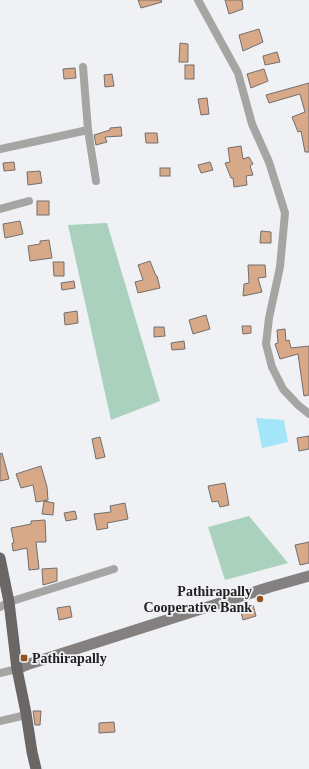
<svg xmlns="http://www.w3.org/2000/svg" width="309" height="769" viewBox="0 0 309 769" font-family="Georgia,serif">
<rect width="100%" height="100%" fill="#f0f1f4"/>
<!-- green -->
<g fill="#aad1be">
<path d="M107 223 160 401 111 420 68 225Z"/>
<path d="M249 516 288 563 225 580 208 527Z"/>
</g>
<!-- water -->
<path fill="#a4e5fa" d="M256 418 284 420 288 442 262 448Z"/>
<!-- building -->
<g fill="#d8a988" stroke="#726f6d">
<path d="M138 0H161L162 2 141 8Z"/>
<path d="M225 0H242L243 9 229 14Z"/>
<path d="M259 29 263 42 243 51 239 35Z"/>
<path d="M180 43 188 44V62H179Z"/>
<path d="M277 52 280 62 265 65 263 56Z"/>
<rect x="185" y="65" width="9" height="14"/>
<path d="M75 68 76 78 64 79 63 69Z"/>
<path d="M264 69 268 81 251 88 247 74Z"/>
<path d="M112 74 114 86 105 87 104 75Z"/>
<path d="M309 83V152H305L301 131 298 132 292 117 305 112 300 94 269 103 266 95Z"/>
<path d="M207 98 209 114 201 115 198 99Z"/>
<path d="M121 127 122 136 105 137 107 142 96 145 94 135 110 130V128Z"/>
<path d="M145 133H157L158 143H146Z"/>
<path d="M241 146 243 159 249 157 253 164 250 166 253 175 246 176 247 185 234 187 233 178H231L225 163 230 162 228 148Z"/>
<path d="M14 162 15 170 4 171 3 163Z"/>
<path d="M210 162 213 170 201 173 198 165Z"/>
<rect x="160" y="168" width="10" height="8"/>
<path d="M40 171 42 183 28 185 27 172Z"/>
<rect x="37" y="201" width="12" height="14"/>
<path d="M20 221 23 234 5 238 3 224Z"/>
<path d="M261 231 271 232V243H260Z"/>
<path d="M49 240 52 258 30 261 28 246 40 244V241Z"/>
<path d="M150 261 156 276H157L160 288 138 293 135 282 143 280 138 265Z"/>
<path d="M53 262H64V276H54Z"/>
<path d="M248 265H265L266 277 258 278 262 292 243 296 244 284 249 283Z"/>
<path d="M74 281 75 288 62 290 61 283Z"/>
<path d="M77 311 78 323 65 325 64 313Z"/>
<path d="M206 315 210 329 193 334 189 320Z"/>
<path d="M242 326H251V333L243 334Z"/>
<path d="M154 327H164L165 336 154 337Z"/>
<path d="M285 329 286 341 289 340 291 348 309 346V395L304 396 298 354 280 359 275 344 278 343 277 330Z"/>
<path d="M184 341 185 349 172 350 171 343Z"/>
<path d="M309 436V449L299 451 297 438Z"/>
<path d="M100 437 105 457 96 459 92 439Z"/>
<path d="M2 453 9 479 0 481V454Z"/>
<path d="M41 466 47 487 48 500 36 502 33 485 21 488 16 474Z"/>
<path d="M225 483 229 505 220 507 218 501 212 502 208 486Z"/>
<path d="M44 501 54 503 53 515 42 514Z"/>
<path d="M125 503 128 519 107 523 108 528 97 530 94 514 111 512 110 506Z"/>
<path d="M75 511 77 519 66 521 64 513Z"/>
<path d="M45 520 46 542H36L39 569 29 570 27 548 13 551 12 543H14L11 528 31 524V521Z"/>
<path d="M309 542V563L300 565 295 545Z"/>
<path d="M57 568V581L43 585 42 569Z"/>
<path d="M253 605 256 616 243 620 240 609Z"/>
<path d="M70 606 72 617 59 620 57 608Z"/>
<path d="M33 711H41L40 725H35Z"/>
<path d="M114 722 115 732 99 733V723Z"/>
</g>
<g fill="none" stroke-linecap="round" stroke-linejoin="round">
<!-- minor -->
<g stroke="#a7a5a4" stroke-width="8">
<path d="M198 0 238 73 252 124 269 162 285 213 280 267 269 318 266 344 272 367 283 389 298 405 309 414"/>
<path d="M88 130 96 181"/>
<path d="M0 149 88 130 83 67"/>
<path d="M0 209 29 201"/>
<path d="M0 607 9 602 114 569"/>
<path d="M0 673 17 669"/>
<path d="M0 721 26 715"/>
</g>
<!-- secondary -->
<path stroke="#83807f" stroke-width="11" d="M17 669 29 664 270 587 309 576"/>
<!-- primary -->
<path stroke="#696665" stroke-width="11" d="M0 558 9 602 17 669 26 713 32 752 36 769"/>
</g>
<!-- markers -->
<g fill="#935020" stroke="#f0f1f4" stroke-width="1.5">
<circle cx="260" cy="599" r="4"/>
<rect x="20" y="654" width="8" height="8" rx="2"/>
</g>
<g text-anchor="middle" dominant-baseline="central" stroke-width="3.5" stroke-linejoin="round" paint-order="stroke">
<!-- poi labels -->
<g font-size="14" font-weight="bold" fill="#202122" stroke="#f0f1f4" text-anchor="end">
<text x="252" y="591">Pathirapally<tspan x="252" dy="16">Cooperative Bank</tspan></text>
<text x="32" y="658" text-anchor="start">Pathirapally</text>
</g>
</g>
</svg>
